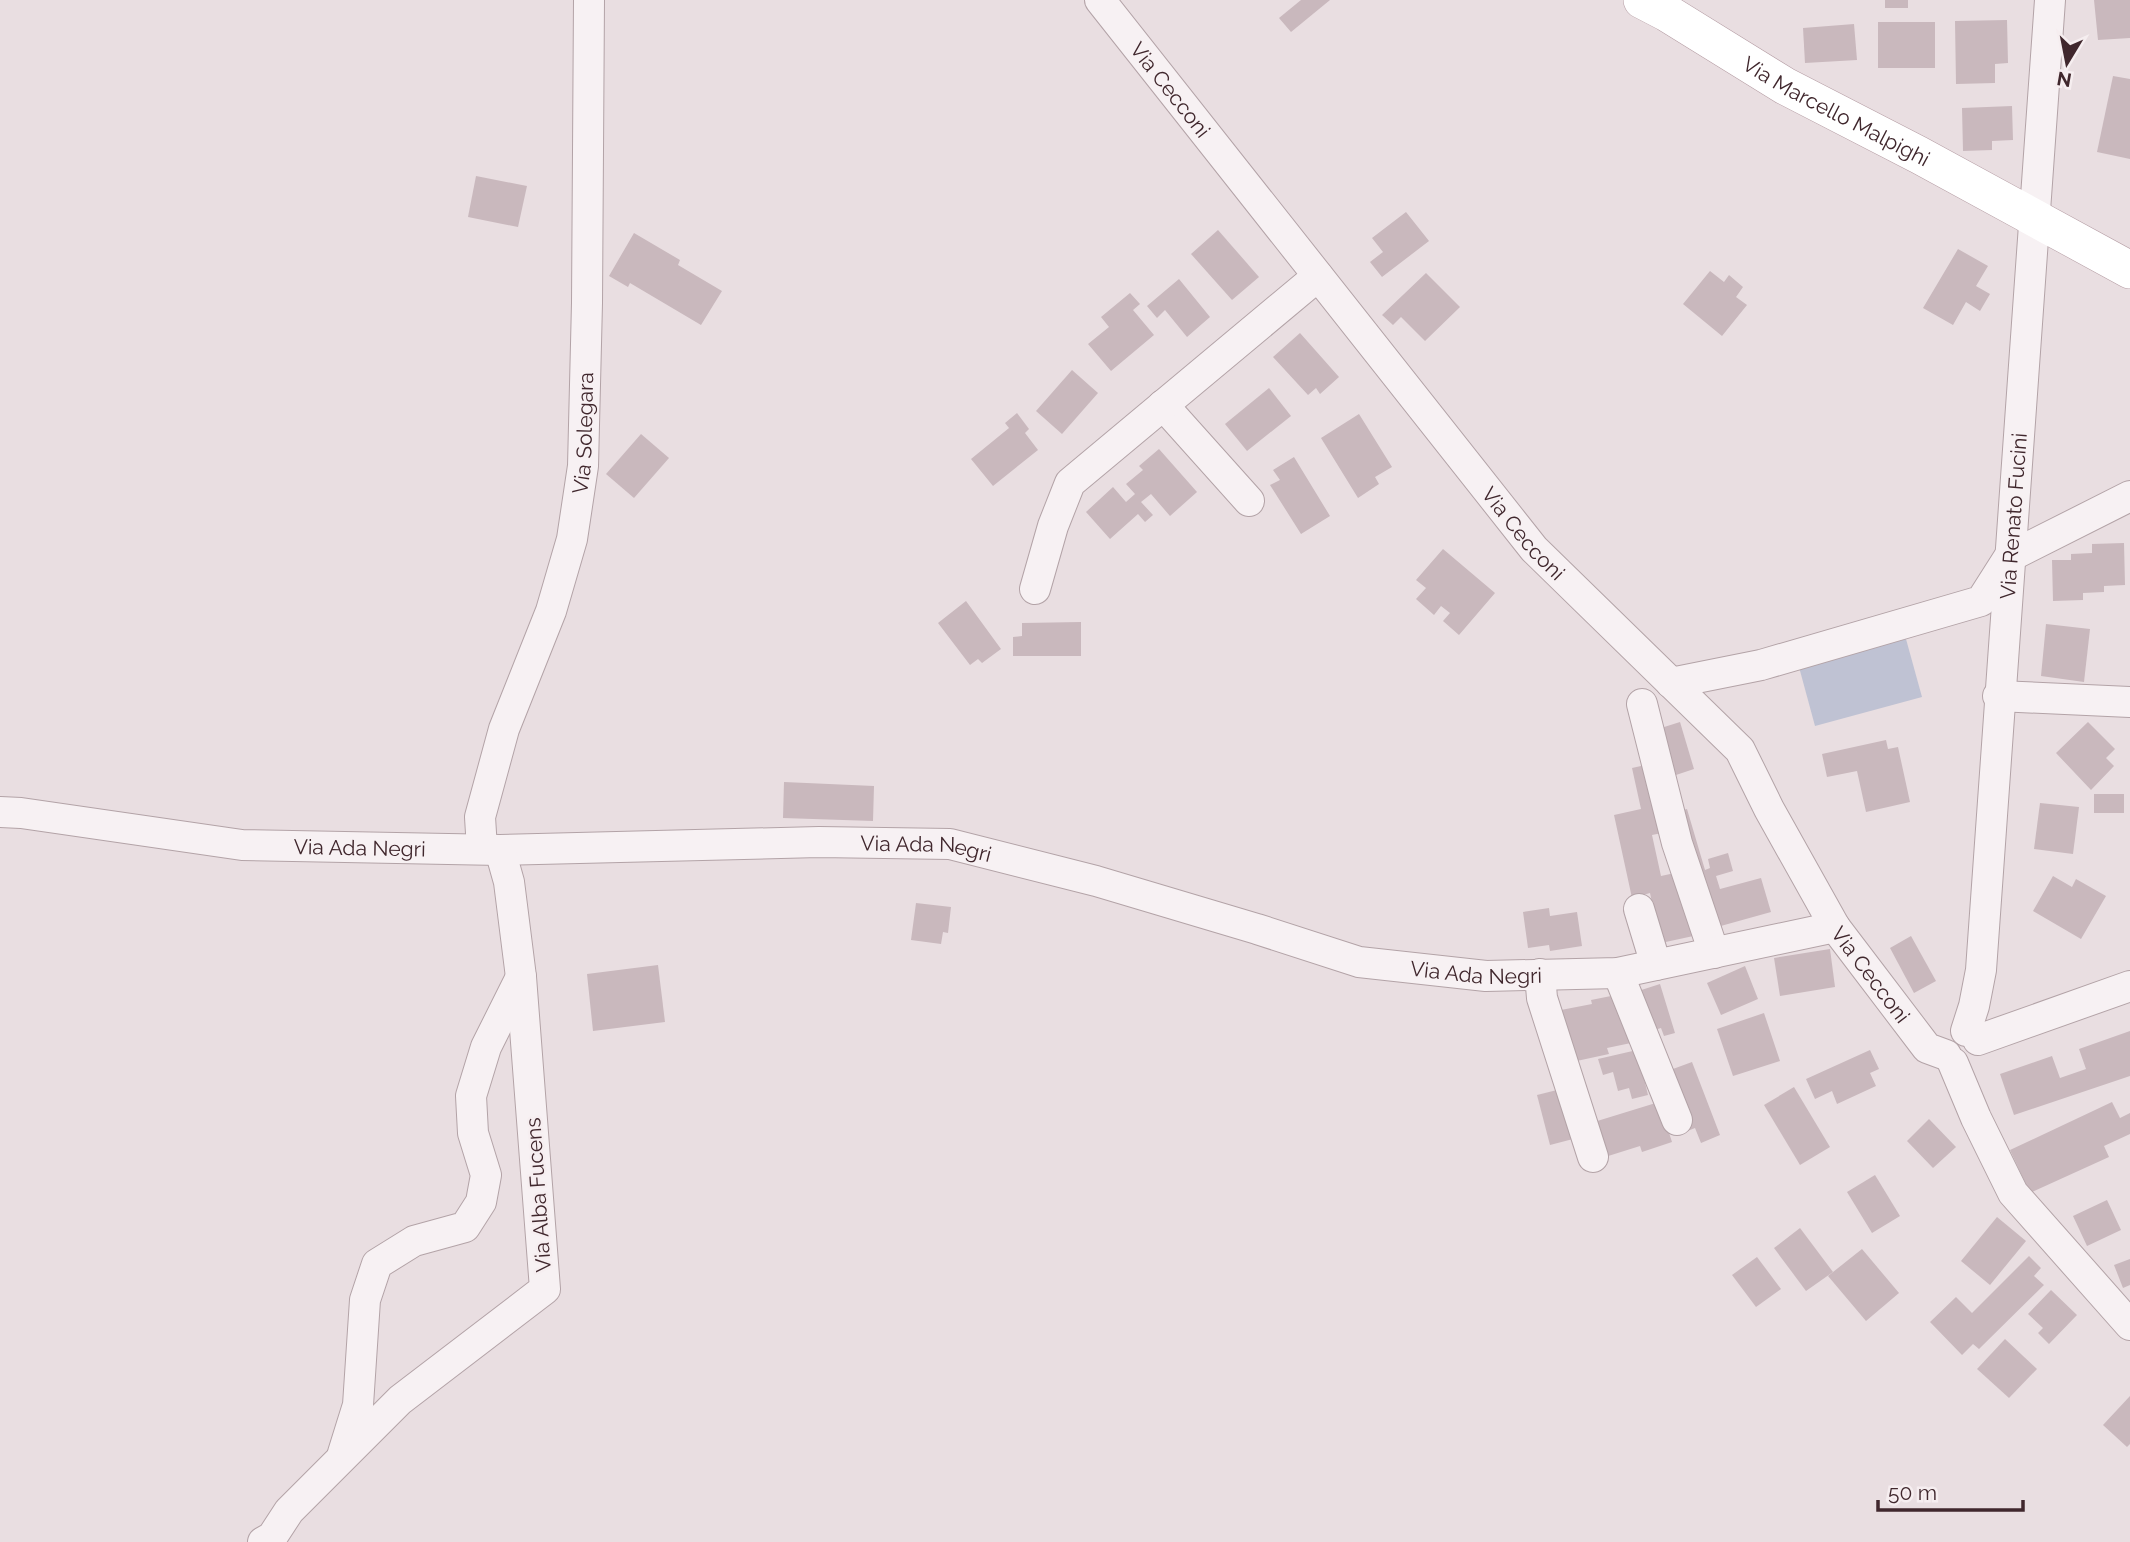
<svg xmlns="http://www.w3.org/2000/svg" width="2130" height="1542" viewBox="0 0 2130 1542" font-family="Raleway,sans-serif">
<rect width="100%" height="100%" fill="#e9dee1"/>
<!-- green -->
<path fill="#bfc2d3" d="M1906 639 1922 697 1815 726 1799 667Z"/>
<!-- building -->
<g fill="#c9b8bd">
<path d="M1301 0H1330L1291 32 1279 18Z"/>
<rect x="1885" y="0" width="23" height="8"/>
<path d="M2094 0H2130V38L2098 40Z"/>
<path d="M2007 20 2008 63 1995 64V83L1956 84 1955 21Z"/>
<rect x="1878" y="22" width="57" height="46"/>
<path d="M1854 24 1857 60 1805 63 1803 28Z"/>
<path d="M2113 76 2130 79V159L2097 152Z"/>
<path d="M2012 106 2013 140 1992 141V150L1963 151 1962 108Z"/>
<path d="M476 176 527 186 518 227 468 217Z"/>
<path d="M1406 212 1429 241 1382 277 1370 262 1383 252 1372 238Z"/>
<path d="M1218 230 1259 277 1232 300 1191 254Z"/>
<path d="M634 233 680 260 678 265 722 291 701 325 630 283 628 287 609 276Z"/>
<path d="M1958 249 1988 266 1976 286 1990 294 1980 311 1966 302 1953 325 1923 308Z"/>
<path d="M1710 271 1724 282 1729 275 1743 287 1736 297 1747 305 1722 336 1683 304Z"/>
<path d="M1426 273 1460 307 1425 341 1401 317 1393 325 1382 315Z"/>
<path d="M1179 279 1210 317 1187 337 1165 310 1157 318 1147 306Z"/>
<path d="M1130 293 1140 304 1133 310 1154 335 1111 371 1088 344 1109 327 1101 317Z"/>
<path d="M1300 333 1339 377 1320 394 1316 388 1308 395 1273 357Z"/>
<path d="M1072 370 1098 393 1062 434 1036 411Z"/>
<path d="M1269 388 1291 416 1247 451 1225 424Z"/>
<path d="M1017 413 1029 429 1025 433 1038 450 993 486 971 459 1009 428 1005 423Z"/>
<path d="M1359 414 1392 467 1375 477 1379 484 1358 498 1321 438Z"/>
<path d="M641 434 669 458 634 498 606 474Z"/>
<path d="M1159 449 1197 492 1170 516 1151 494 1141 502 1153 515 1145 522 1138 514 1110 539 1086 512 1113 487 1126 502 1135 494 1126 484 1143 470 1139 466Z"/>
<path d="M1294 457 1330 516 1301 534 1270 485 1280 480 1273 470Z"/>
<path d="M2124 543 2125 585 2104 586V592L2083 593V600L2053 601 2052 560H2071V554L2092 553V544Z"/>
<path d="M1443 549 1495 593 1459 635 1443 621 1450 613 1441 606 1434 615 1416 599 1426 588 1416 580Z"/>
<path d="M966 601 1001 649 982 663 978 659 970 665 938 623Z"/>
<path d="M1081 622V656H1013V637L1022 636V623Z"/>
<path d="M2046 624 2090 629 2084 682 2041 676Z"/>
<path d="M1680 722 1694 769 1676 775 1661 728Z"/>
<path d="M2088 722 2115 749 2106 758 2114 766 2091 790 2056 753Z"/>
<path d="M1886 740 1888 749 1898 747 1910 802 1866 812 1857 771 1827 777 1822 754Z"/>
<path d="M1650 764 1662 833 1652 835 1661 876 1684 871 1698 935 1661 943 1650 893 1632 898 1614 815 1641 809 1632 768Z"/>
<path d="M784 782 874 786 873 821 783 818Z"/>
<rect x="2094" y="794" width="30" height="19"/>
<path d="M2040 803 2079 807 2073 854 2034 849Z"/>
<path d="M1687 809 1705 870 1710 868 1708 859 1728 853 1733 871 1716 876 1720 889 1761 878 1771 912 1710 929 1676 812Z"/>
<path d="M2053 876 2072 887 2076 879 2106 896 2081 939 2033 911Z"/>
<path d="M916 903 951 907 948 933 943 932 941 944 911 940Z"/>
<path d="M1549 908 1550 916 1577 912 1582 946 1550 951 1549 945 1528 948 1523 912Z"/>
<path d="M1911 936 1936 981 1914 993 1890 948Z"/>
<path d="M1830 949 1835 987 1780 996 1774 958Z"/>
<path d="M658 965 665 1022 593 1031 587 974Z"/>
<path d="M1745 966 1758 999 1721 1015 1707 983Z"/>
<path d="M1660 984 1675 1033 1664 1036 1661 1028 1644 1033 1632 993Z"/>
<path d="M1621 994 1631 1043 1607 1048 1609 1054 1572 1062 1561 1010 1592 1004 1591 1000Z"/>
<path d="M1764 1013 1780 1061 1733 1076 1717 1029Z"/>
<path d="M2130 1031V1076L2014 1115 2000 1074 2052 1056 2060 1078 2086 1069 2079 1049Z"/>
<path d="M1637 1050 1648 1095 1632 1099 1629 1088 1618 1091 1613 1072 1603 1075 1598 1059Z"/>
<path d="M1870 1050 1879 1069 1870 1073 1876 1086 1837 1104 1832 1091 1815 1099 1806 1079Z"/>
<path d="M1692 1062 1720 1135 1701 1143 1695 1128 1685 1132 1662 1073Z"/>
<path d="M1794 1087 1830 1147 1800 1165 1764 1105Z"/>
<path d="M1561 1089 1573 1139 1550 1145 1537 1095Z"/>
<path d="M1659 1102 1672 1142 1642 1152 1640 1146 1605 1157 1594 1122Z"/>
<path d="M2112 1102 2120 1118 2130 1113V1134L2104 1146 2109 1157 2030 1193 2010 1150Z"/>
<path d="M1929 1119 1956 1147 1933 1168 1907 1141Z"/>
<path d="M1875 1175 1900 1216 1872 1233 1847 1192Z"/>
<path d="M2107 1200 2121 1230 2087 1246 2073 1216Z"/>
<path d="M1997 1217 2026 1241 1990 1285 1961 1261Z"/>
<path d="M1800 1228 1833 1272 1806 1291 1774 1248Z"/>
<path d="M1862 1249 1899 1293 1866 1321 1828 1276Z"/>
<path d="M2029 1256 2041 1268 2034 1276 2044 1285 1979 1349 1973 1344 1962 1355 1930 1322 1956 1297 1972 1313Z"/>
<path d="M1757 1257 1781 1289 1756 1307 1732 1275Z"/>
<path d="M2130 1259V1285L2123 1288 2114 1265Z"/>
<path d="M2051 1290 2077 1315 2049 1344 2038 1333 2043 1328 2028 1314Z"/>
<path d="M2005 1339 2037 1369 2009 1398 1977 1369Z"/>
<path d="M2130 1396V1444L2127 1447 2103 1425Z"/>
</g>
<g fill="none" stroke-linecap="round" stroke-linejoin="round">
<defs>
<g id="minor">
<path id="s1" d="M1100 0 1534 549 1740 750 1769 809 1835 927 1927 1048 1946 1055"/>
<path d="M1163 405 1249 501"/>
<path d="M1035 589 1053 526 1070 483 1318 276"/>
<path d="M1671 683 1761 665 1981 601 2009 557 2130 496"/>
<path d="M1998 696 2130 702"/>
<path d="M1642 704 1677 843 1714 953"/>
<path id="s2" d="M0 812 21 813 242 845 500 850 819 842 950 844 1096 881 1257 929 1359 962 1486 976 1618 973 1835 927"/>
<path id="s3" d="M482 849 480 817 504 729 551 611 572 539 583 466 587 303 589 0"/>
<path d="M1639 909 1656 965"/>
<path d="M1618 973 1677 1120"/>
<path d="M1540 974 1542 998 1593 1157"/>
<path id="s4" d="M1966 1031 1974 1006 1981 970C2002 646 2028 323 2050 0"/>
<path d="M1978 1040 2130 986"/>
<path d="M1953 1063 1976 1118 2013 1193 2130 1325"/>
<path d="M343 1453 358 1405 365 1300 377 1264 414 1241 465 1227 481 1202 486 1175 473 1133 471 1096 486 1047 521 977"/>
<path d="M263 1542 272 1537 289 1511 400 1400 545 1289 521 977 509 882 500 850"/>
</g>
<g id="major">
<path id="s5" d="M1642 0 1667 13 1785 86 1919 155 2130 270"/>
</g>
</defs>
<!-- minor casing -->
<use href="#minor" stroke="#b3a3a7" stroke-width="32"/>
<!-- major casing -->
<use href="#major" stroke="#b59da4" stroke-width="38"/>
<!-- minor -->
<use href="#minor" stroke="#f7f1f3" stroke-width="30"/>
<!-- major -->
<use href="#major" stroke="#fff" stroke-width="37"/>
</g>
<g text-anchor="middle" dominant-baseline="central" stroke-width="5" stroke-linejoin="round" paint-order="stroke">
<!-- street labels -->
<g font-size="21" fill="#40272d" stroke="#f6eef0">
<text stroke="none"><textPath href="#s1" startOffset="114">Via Cecconi</textPath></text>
<text stroke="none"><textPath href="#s5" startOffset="224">Via Marcello Malpighi</textPath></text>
<text stroke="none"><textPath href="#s3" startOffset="432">Via Solegara</textPath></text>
<text stroke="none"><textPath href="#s4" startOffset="518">Via Renato Fucini</textPath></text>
<text stroke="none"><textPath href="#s1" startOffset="681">Via Cecconi</textPath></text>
<text stroke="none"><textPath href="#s2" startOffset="362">Via Ada Negri</textPath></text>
<text stroke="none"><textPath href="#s2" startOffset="929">Via Ada Negri</textPath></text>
<text stroke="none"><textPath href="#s2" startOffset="1496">Via Ada Negri</textPath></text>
<text stroke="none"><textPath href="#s1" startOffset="1248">Via Cecconi</textPath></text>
<text transform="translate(538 1195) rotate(-94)">Via Alba Fucens</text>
</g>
</g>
<!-- north arrow -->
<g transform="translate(2067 63) rotate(190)" stroke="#f6eef0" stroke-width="5" paint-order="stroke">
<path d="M0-5L12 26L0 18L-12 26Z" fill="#40272d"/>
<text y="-10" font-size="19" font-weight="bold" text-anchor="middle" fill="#40272d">N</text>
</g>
<!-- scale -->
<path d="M1878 1500v10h145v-10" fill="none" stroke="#40272d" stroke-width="3.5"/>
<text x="1888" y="1500" font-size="21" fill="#40272d" stroke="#f6eef0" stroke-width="5" paint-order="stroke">50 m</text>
</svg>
